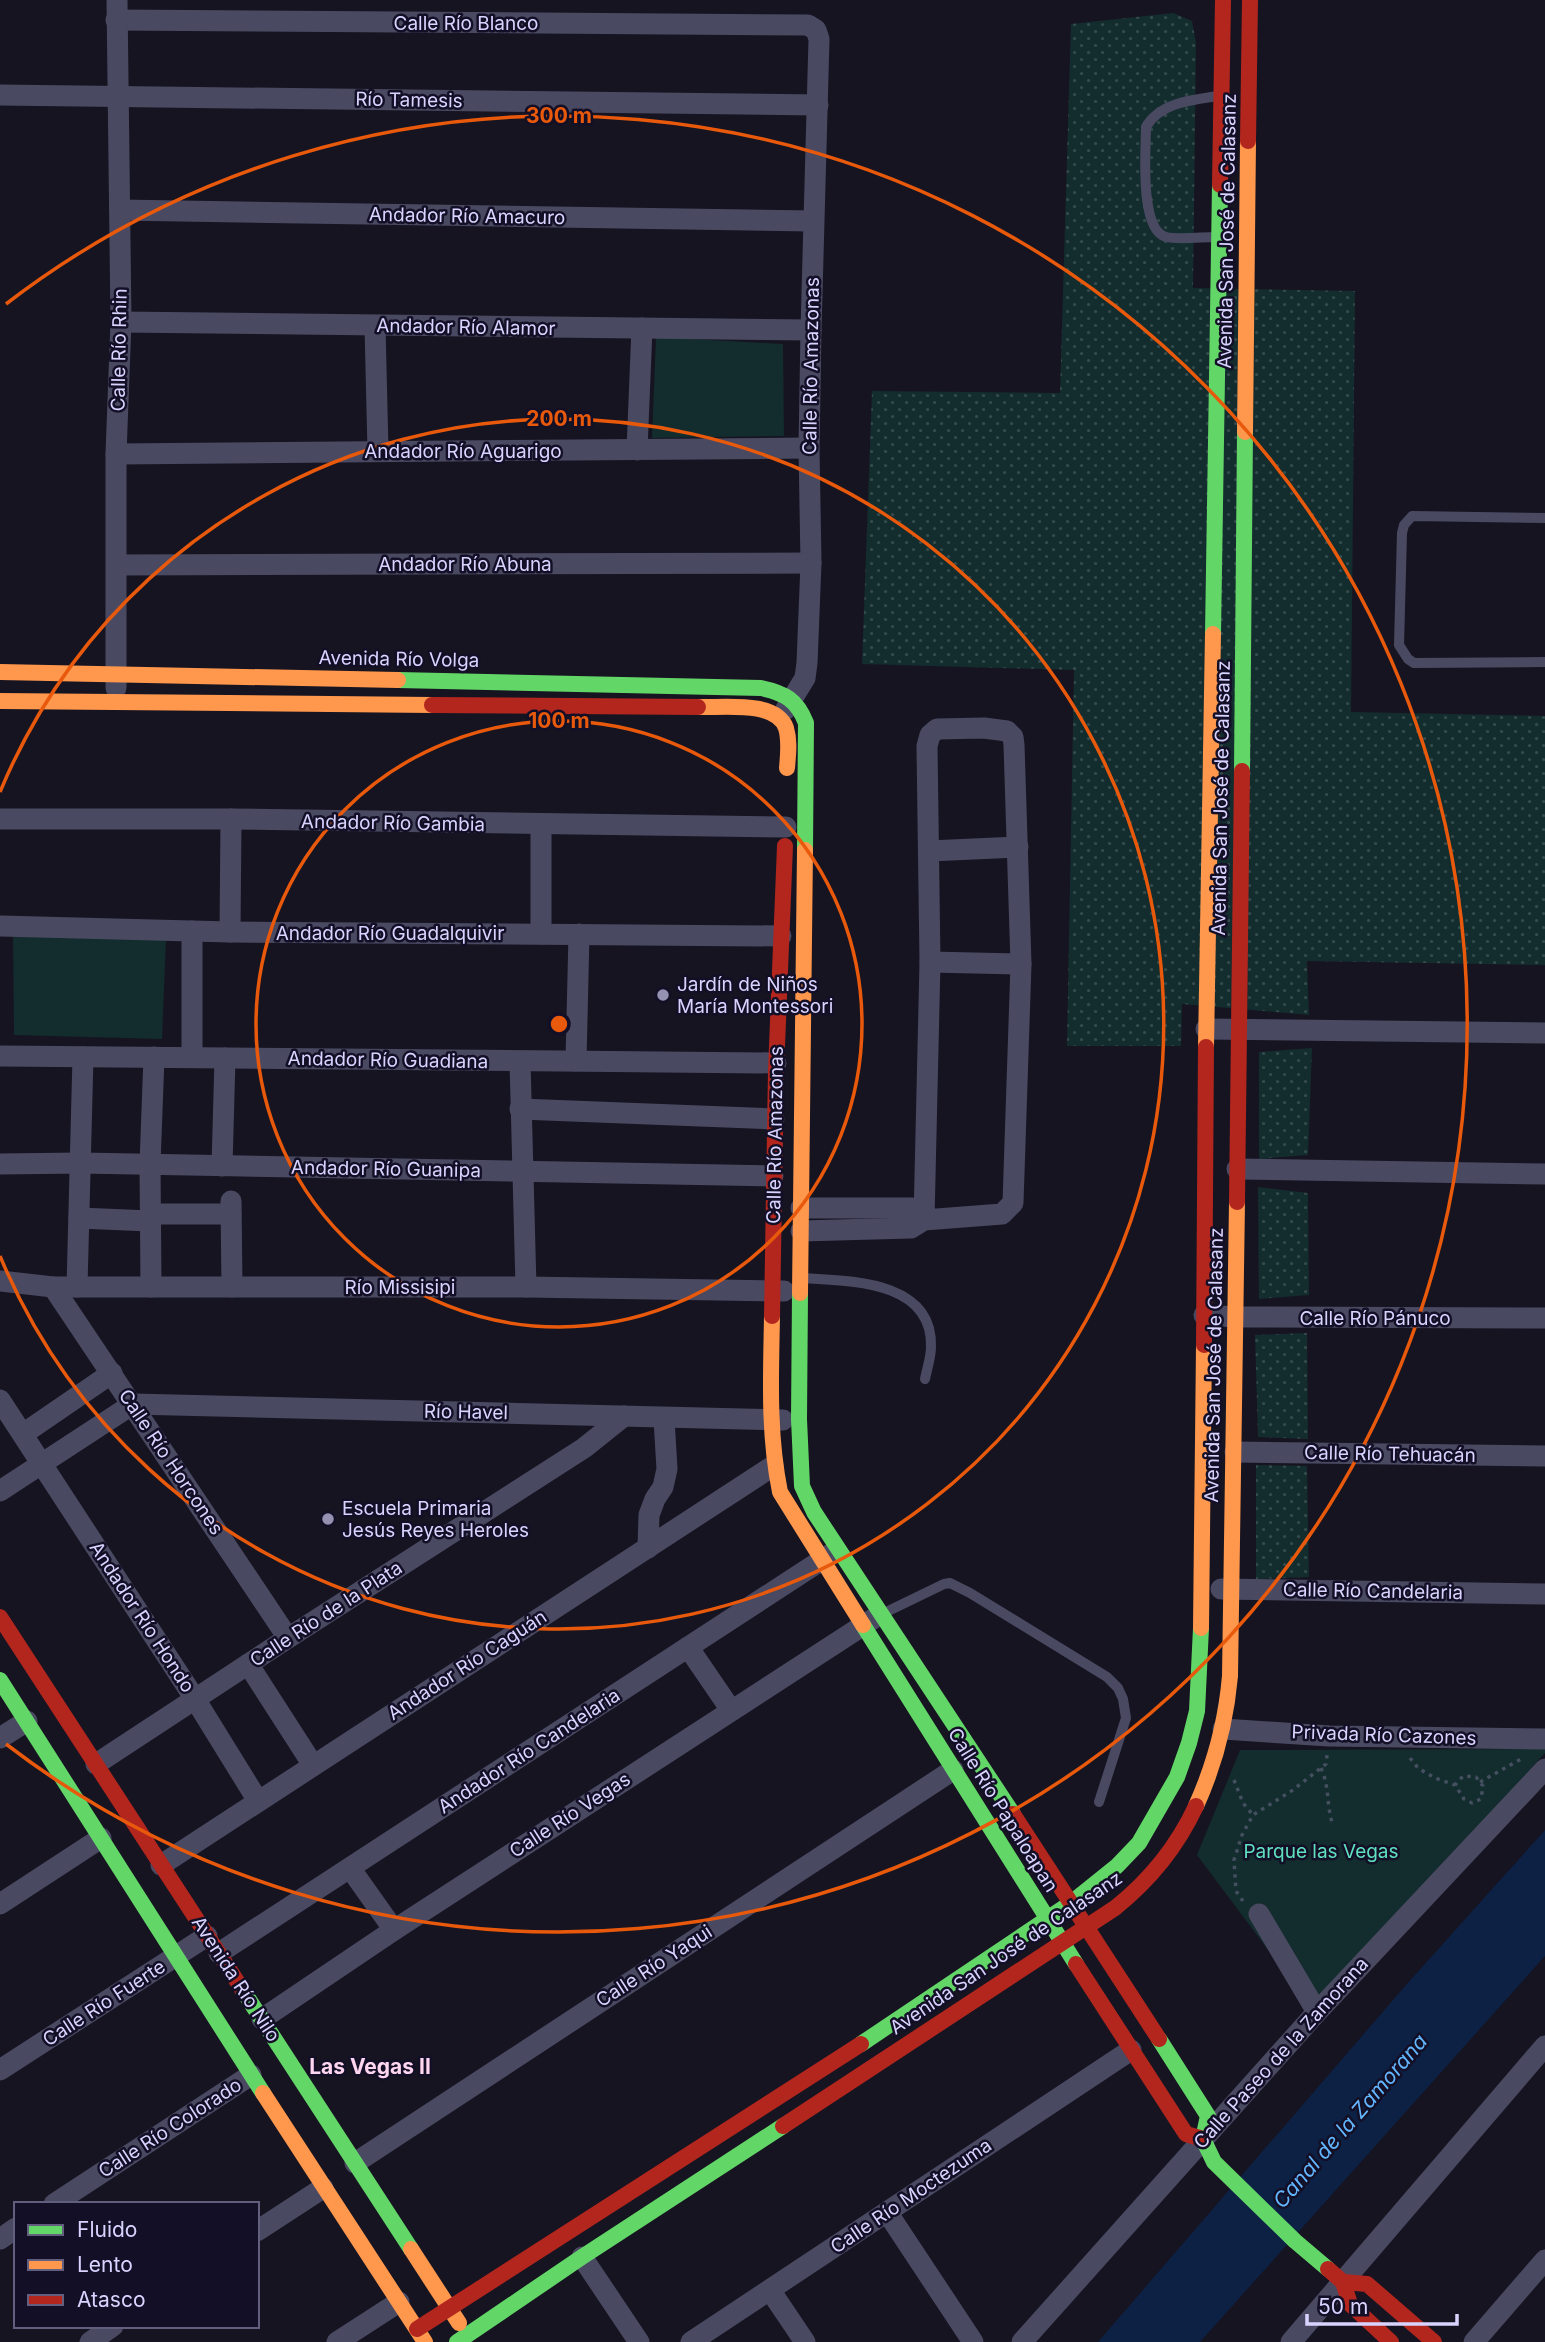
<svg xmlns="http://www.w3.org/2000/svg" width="1545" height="2342" viewBox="0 0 1545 2342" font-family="Inter,sans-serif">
<defs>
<pattern id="grass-dots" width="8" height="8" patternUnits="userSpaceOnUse" patternTransform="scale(1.75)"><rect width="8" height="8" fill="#132c2d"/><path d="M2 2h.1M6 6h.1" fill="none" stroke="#354a4c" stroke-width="1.8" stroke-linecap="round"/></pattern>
</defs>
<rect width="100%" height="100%" fill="#161421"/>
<!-- grass -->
<g fill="url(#grass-dots)">
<path d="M1173 13 1192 21 1196 43 1193 288 1355 291 1351 712 1545 716V965L1307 961 1309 1015 1182 1004 1181 1046H1067L1074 670 862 664 872 391 1060 393 1071 24Z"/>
<path d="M1312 1048 1308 1155 1259 1159V1052Z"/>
<path d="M1258 1187 1308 1193 1309 1295 1259 1299Z"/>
<path d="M1307 1333 1308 1439 1258 1437 1255 1335Z"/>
<path d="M1256 1465 1307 1466 1309 1577 1256 1579Z"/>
</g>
<!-- park -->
<g fill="#132c2d">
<path d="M656 337 783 344 784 436 652 438Z"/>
<path d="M13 934 166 939 162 1039 14 1035Z"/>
<path d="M1545 1749V1753L1313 2010 1197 1855 1240 1750Z"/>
</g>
<!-- water -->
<path fill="#0d2144" d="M1545 1830V1956L1200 2342H1098L1406 1985Z"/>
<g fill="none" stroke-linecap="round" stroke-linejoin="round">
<!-- path -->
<g stroke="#44505f" stroke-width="3.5" stroke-dasharray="3.5 5" stroke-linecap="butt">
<path d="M1410 1758 1418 1768 1435 1778 1455 1785 1464 1799 1472 1803 1481 1799 1483 1786 1476 1777 1463 1776 1455 1785"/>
<path d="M1321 1768C1330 1787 1326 1806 1333 1825"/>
<path d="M1234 1780 1243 1803 1253 1815"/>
<path d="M1480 1782 1521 1759"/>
<path d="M1243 1901 1236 1891 1234 1860 1242 1835 1253 1815 1293 1790 1326 1764 1327 1755"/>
</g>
<!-- lane -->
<g stroke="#4a4962" stroke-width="10">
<path d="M1216 237C1202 237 1178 240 1166 237 1139 230 1146 149 1146 127 1160 102 1193 100 1218 96"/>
<path d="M1545 518 1412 516 1404 525 1402 533 1399 645 1408 659 1414 663 1545 662"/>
<path d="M803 1278C849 1281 933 1280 931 1347 931 1357 927 1369 925 1379"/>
<path d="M882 1614 944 1584 950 1583 970 1593 1107 1677 1118 1688 1123 1699 1126 1718 1099 1802"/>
</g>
<!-- street -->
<g stroke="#4a4962" stroke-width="21">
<path d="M116 20 808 25 816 30 819 39 811 330 809 448 811 563 807 663 805 678 786 709"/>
<path d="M0 95 818 105"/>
<path d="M120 210 813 221"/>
<path d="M121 322 811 330"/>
<path d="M375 326 378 451"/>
<path d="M637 450 642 328"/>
<path d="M116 454 809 448"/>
<path d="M118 565 811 563"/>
<path d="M116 688V454L121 322 117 0"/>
<path d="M0 819H231L786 827"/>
<path d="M541 825V934"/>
<path d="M929 851 1018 847"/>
<path d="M0 926 230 932 781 936"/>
<path d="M230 932 231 819"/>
<path d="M930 962 1021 964"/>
<path d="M1206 1029 1545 1033"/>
<path d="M0 1056 776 1063"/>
<path d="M192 1057V931"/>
<path d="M520 1061 526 1287"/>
<path d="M576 1061 579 934"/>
<path d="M520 1109 774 1119"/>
<path d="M0 1164 81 1163 773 1176"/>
<path d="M222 1166 225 1058"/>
<path d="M1237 1169 1545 1174"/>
<path d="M231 1201 232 1287"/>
<path d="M801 1208H912L924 1220"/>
<path d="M150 1214H231"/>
<path d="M79 1218 150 1221"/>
<path d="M801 1231 911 1228 924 1220 1002 1214 1013 1203 1021 964 1014 745 1013 737 1007 731 984 728 937 729 930 735 927 746 930 962 924 1220"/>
<path d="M0 1281 53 1287H526L784 1291"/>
<path d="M53 1287 288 1638"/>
<path d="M77 1287 83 1057"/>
<path d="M151 1287 150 1164 154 1057"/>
<path d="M1204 1315 1236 1317 1545 1318"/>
<path d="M0 1400 195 1699 258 1801"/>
<path d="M23 1434 112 1373"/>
<path d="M1235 1452 1545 1456"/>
<path d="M0 1491 133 1404 783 1420"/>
<path d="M648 1548 649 1515 655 1499 663 1487 667 1469 664 1419"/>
<path d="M1221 1589 1545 1594"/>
<path d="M688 1647 731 1710"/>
<path d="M248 1664 313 1765"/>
<path d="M1223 1729 1329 1736 1545 1739"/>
<path d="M0 1738 27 1721"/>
<path d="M96 1764 288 1638 584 1448 624 1416"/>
<path d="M161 1865 773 1466"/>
<path d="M350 1868 394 1930"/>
<path d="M0 1904 101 1838"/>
<path d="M1259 1914 1317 2012"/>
<path d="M219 1953 834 1552"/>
<path d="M262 2019 394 1930 873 1619"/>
<path d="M0 2070 207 1936"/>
<path d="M355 2163 953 1770"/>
<path d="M54 2204 251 2075"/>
<path d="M887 2212 973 2342"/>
<path d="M257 2231 323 2188"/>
<path d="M0 2239 16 2228"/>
<path d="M582 2257 639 2342"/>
<path d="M770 2290 805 2342"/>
<path d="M90 2342 113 2326"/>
<path d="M337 2342 399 2302"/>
<path d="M691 2342 1131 2050"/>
<path d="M1022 2342 1317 2012 1545 1769"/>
<path d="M1291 2342 1545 2046"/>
<path d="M1474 2342 1545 2260"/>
</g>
<!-- fast -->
<g stroke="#63d668" stroke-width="16">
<path d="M1213 634 1220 185"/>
<path d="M398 680 761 688C785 693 797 700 806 723L805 850"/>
<path d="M1242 771 1245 432"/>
<path d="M800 1293 799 1419 802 1486 814 1512 1013 1814"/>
<path d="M863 1625 1076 1964"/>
<path d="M0 1680 263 2093"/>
<path d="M242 1989 411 2249"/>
<path d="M1159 2039 1208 2116 1203 2139 1214 2162 1295 2241 1328 2269"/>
<path d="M861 2044 1071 1903 1117 1866 1139 1843 1177 1777 1189 1743 1197 1711 1201 1628"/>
<path d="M457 2342 582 2257 783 2126"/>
</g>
<!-- slow -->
<g stroke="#ff974d" stroke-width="16">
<path d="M1245 432 1248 141"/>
<path d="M0 672 398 680"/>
<path d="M0 701 432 705"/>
<path d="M698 707C722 708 776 700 786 728 790 741 788 755 787 768"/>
<path d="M1206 1047 1213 634"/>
<path d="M800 1293 805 850"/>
<path d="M772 1316C771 1375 768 1433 780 1492L863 1625"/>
<path d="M1201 1628 1204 1345"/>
<path d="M1196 1806C1215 1764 1226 1722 1230 1676L1237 1202"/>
<path d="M263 2093 425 2342"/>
<path d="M411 2249 459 2323"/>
</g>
<!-- jam -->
<g stroke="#b3261e" stroke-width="16">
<path d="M1248 141 1250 0"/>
<path d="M1220 185 1223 0"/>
<path d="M432 705 698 707"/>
<path d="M1237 1202 1242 771"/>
<path d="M772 1316 776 1071 785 846"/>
<path d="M1204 1345 1206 1047"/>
<path d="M0 1617 242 1989"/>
<path d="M1013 1814 1159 2039"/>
<path d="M1076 1964 1186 2134 1203 2139"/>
<path d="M783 2126 1115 1908C1150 1880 1177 1847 1196 1806"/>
<path d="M1328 2269 1343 2282 1350 2304 1391 2342"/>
<path d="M1343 2282 1367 2284 1434 2342"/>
<path d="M417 2329 861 2044"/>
</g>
</g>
<!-- distance rings -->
<g fill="none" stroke="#e8590c" stroke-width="3.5">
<circle cx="559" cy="1024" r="303"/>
<path d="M0 792A605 605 0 1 1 0 1256"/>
<path d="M6 304A908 908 0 1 1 6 1744"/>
</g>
<!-- markers -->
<g fill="#9591b1" stroke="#130f26" stroke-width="2.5">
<circle cx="663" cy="995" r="7"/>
<circle cx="328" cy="1519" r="7"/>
</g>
<g text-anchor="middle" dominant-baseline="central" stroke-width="5" stroke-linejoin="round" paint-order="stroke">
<!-- street labels -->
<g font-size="19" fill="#d9d4ff" stroke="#130f26">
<text x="466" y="23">Calle Río Blanco</text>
<text transform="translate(409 100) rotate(1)">Río Tamesis</text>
<text transform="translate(467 216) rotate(1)">Andador Río Amacuro</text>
<text transform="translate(1227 231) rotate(-89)">Avenida San José de Calasanz</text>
<text transform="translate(466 327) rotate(1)">Andador Río Alamor</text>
<text transform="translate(119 350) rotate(-89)">Calle Río Rhin</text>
<text transform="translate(811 366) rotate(-89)">Calle Río Amazonas</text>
<text x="463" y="451">Andador Río Aguarigo</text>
<text x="465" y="564">Andador Río Abuna</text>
<text transform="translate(399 659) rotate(1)">Avenida Río Volga</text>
<text transform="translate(1221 798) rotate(-89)">Avenida San José de Calasanz</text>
<text transform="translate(393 823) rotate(1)">Andador Río Gambia</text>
<text x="390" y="933">Andador Río Guadalquivir</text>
<text transform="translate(388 1060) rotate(1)">Andador Río Guadiana</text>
<text transform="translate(775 1135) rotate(-89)">Calle Río Amazonas</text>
<text transform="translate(386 1169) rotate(1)">Andador Río Guanipa</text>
<text x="400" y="1287">Río Missisipi</text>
<text x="1375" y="1318">Calle Río Pánuco</text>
<text transform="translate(1214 1365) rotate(-89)">Avenida San José de Calasanz</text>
<text transform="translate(466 1412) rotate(1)">Río Havel</text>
<text transform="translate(1390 1454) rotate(1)">Calle Río Tehuacán</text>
<text transform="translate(171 1462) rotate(56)">Calle Río Horcones</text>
<text transform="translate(1373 1591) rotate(1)">Calle Río Candelaria</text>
<text transform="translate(326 1614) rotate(-33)">Calle Río de la Plata</text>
<text transform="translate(142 1617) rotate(57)">Andador Río Hondo</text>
<text transform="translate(467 1665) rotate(-33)">Andador Río Caguán</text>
<text transform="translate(1384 1735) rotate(2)">Privada Río Cazones</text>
<text transform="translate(529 1751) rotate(-33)">Andador Río Candelaria</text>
<text transform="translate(1003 1810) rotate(58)">Calle Río Papaloapan</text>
<text transform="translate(570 1815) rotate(-33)">Calle Río Vegas</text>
<text transform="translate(1006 1953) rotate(-34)">Avenida San José de Calasanz</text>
<text transform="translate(654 1966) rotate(-33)">Calle Río Yaqui</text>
<text transform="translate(236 1979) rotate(57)">Avenida Río Nilo</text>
<text transform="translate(104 2003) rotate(-33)">Calle Río Fuerte</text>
<text transform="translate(1281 2053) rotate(-48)">Calle Paseo de la Zamorana</text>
<text transform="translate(170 2128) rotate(-33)">Calle Río Colorado</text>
<text transform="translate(911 2196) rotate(-34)">Calle Río Moctezuma</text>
</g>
<!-- poi labels -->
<g font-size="19" fill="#d9d4ff" stroke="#130f26" text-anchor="start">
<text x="677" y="984">Jardín de Niños<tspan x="677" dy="22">María Montessori</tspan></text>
<text x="342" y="1508">Escuela Primaria<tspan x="342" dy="22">Jesús Reyes Heroles</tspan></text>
</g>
<!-- park labels -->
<g font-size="19" fill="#5fe0c0" stroke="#130f26">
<text x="1321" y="1851">Parque las Vegas</text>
</g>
<!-- neighbourhood labels -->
<g font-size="21" font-weight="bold" fill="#ffd6f0" stroke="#130f26">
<text x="370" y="2066">Las Vegas II</text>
</g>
<!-- water labels -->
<g font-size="21" font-style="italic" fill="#62b6ff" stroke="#130f26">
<text transform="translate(1350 2121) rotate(-49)">Canal de la Zamorana</text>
</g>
</g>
<circle cx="559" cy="1024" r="10" fill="#e8590c" stroke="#130f26" stroke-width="3.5"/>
<g font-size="21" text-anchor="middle" font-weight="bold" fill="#e8590c" stroke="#130f26" stroke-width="5" stroke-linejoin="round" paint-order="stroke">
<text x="559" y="123">300 m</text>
<text x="559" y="426">200 m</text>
<text x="559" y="728">100 m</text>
</g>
<!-- legend -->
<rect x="14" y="2202" width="245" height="126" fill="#130f26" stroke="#625e7d" stroke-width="2"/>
<rect x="28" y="2225" width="35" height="10" fill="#63d668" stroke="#625e7d" stroke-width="2"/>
<text x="77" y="2237" font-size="21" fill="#d9d4ff">Fluido</text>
<rect x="28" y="2260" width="35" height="10" fill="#ff974d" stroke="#625e7d" stroke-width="2"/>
<text x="77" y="2272" font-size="21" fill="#d9d4ff">Lento</text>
<rect x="28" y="2295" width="35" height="10" fill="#b3261e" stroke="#625e7d" stroke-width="2"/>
<text x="77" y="2307" font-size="21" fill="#d9d4ff">Atasco</text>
<!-- scale -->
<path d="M1307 2314v10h150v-10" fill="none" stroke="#d9d4ff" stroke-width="3.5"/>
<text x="1318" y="2314" font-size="21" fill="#d9d4ff" stroke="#130f26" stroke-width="5" paint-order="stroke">50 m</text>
</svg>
